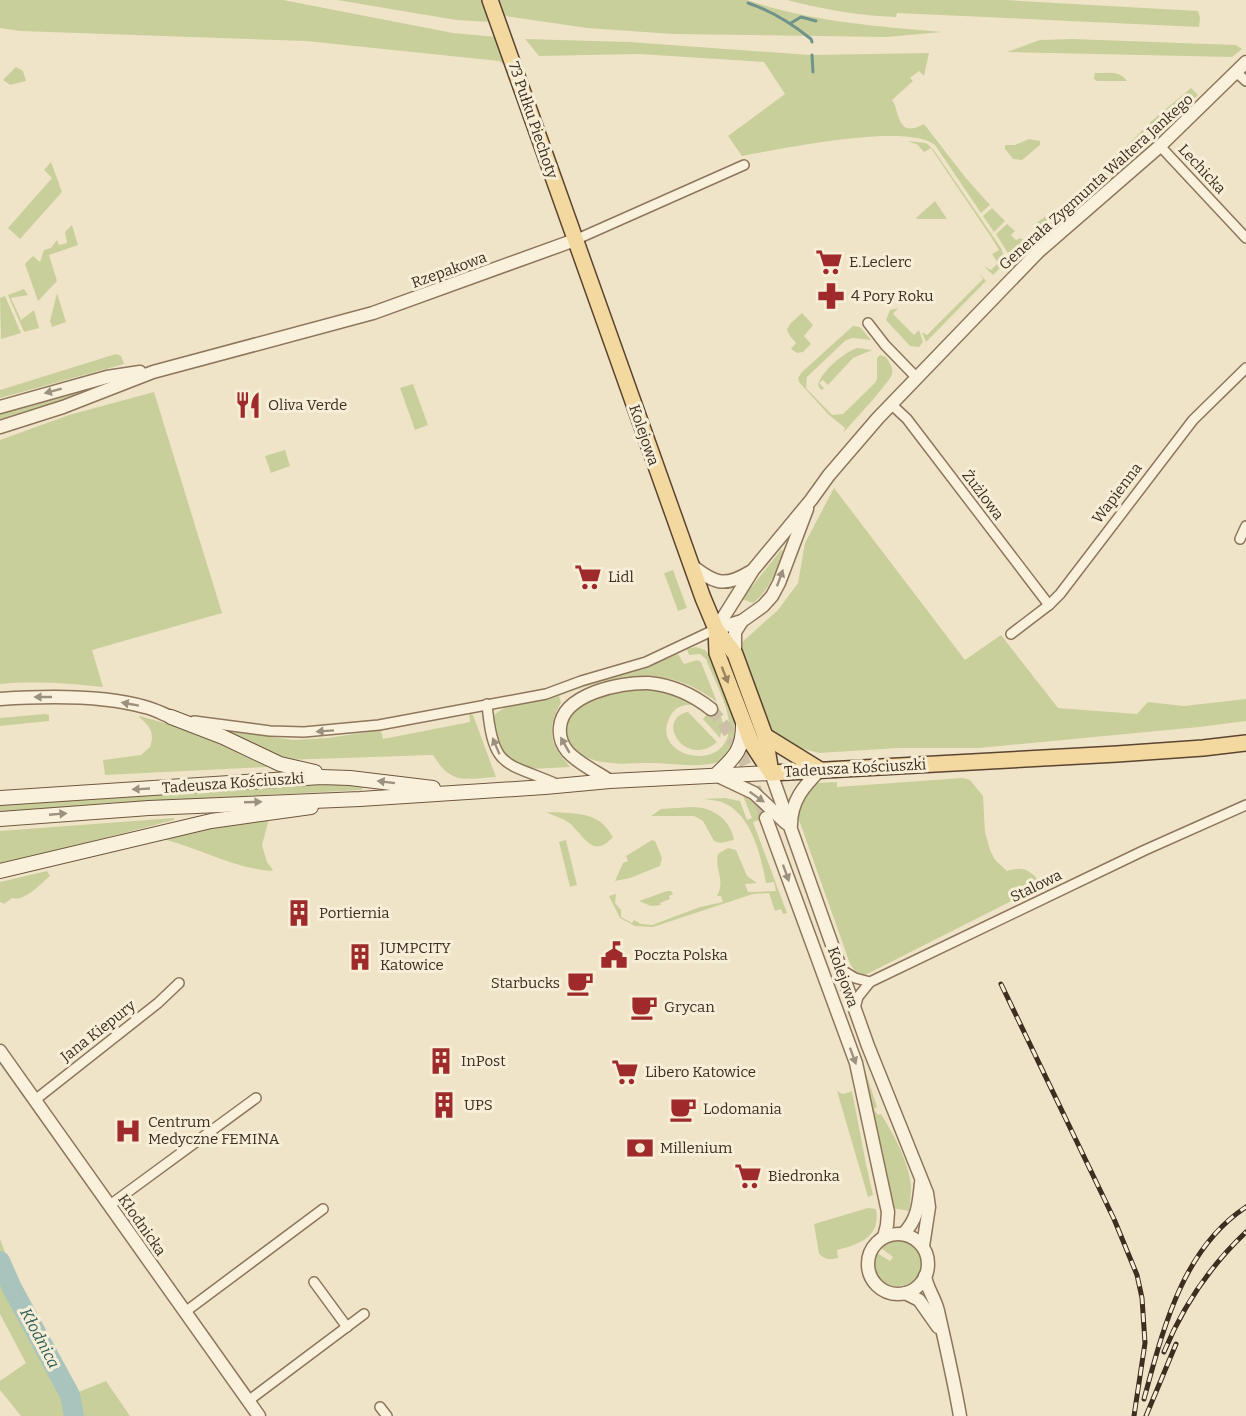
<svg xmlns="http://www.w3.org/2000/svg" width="1246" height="1416" viewBox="0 0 1246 1416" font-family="Bitter,serif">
<rect width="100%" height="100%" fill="#f0e4c8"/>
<!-- green -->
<g fill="#c9cf9b">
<path d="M0 0H283L453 33 496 37 506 66 499 61 306 41 20 31 0 28Z"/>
<path d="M337 0H483L491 22 456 20Z"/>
<path d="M499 0H747C812 22 875 26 942 32L887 37 673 34 587 28 505 16Z"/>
<path d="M787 0H1005L1198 11 1200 18 1199 27 897 13 896 17C860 16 821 9 787 0Z"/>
<path d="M525 39 629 42 810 55 929 53 924 76 919 71 910 78 913 81 892 100C900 110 896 140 924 124L965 177 990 205 981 213 935 145C908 122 779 149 742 156L728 136 785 94 764 62 639 54 539 56Z"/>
<path d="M1072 39 1236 45 1242 49 1232 57 1007 52 1040 40Z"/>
<path d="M16 67 23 71 26 81 10 85 3 80Z"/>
<path d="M1095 73C1107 73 1120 70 1127 81H1097L1094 79Z"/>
<path d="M1191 88 1198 95 1140 149 1071 208 1068 205C1071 195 1081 191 1089 187L1148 124Z"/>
<path d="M1029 139 1040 141V145L1022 160 1013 159 1005 149V145H1015Z"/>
<path d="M908 141 926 143 933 149 1001 248 1006 262 993 275 984 266 991 270 998 263 992 254 999 250 991 237 931 148 924 152 918 145Z"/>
<path d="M51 162 62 192 20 239 8 228 52 178 44 170Z"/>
<path d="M935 201 947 219H917L916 218Z"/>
<path d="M992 208 1005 221 994 232 983 216Z"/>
<path d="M1049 214 1053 218V223L1019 254 1016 252 1011 258 996 234 1007 224 1015 231 1011 235 1016 240 1020 238 1024 240 1037 227 1036 223Z"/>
<path d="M72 225 78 245 49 255 57 281 38 301 25 264 33 256 40 262 44 250 51 248 57 240 59 245 67 243 65 232Z"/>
<path d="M978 272 986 281 926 342 922 332 927 335 983 279Z"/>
<path d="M24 289 28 295 11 298 21 320 34 310 39 328 24 332 8 295Z"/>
<path d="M57 293 66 322 52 327 50 321Z"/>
<path d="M5 296 21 333 1 339 0 298Z"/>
<path d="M898 308 893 314 914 335 919 330 923 342 919 347 910 346 886 320 890 310Z"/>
<path d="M802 313 813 325 804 336 811 344 803 352 797 353 791 349 796 343 790 336 787 330 790 324Z"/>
<path d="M853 326 860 327 871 340 853 338 846 340 807 377 806 388 832 415 843 414 875 383 877 379V358L880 355 886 357C889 362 894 368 892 374 890 382 851 424 843 433L845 428 829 415 799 382 798 378 802 372Z"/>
<path d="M857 348 872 350 853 358 828 385 823 380 819 383 824 388 822 390 820 389 818 384C823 370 843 353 857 348Z"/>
<path d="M116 354 121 356 124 364 0 398V390Z"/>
<path d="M413 384 428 425 415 430 400 388Z"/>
<path d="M91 388 92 390 0 420V413Z"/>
<path d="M154 392 222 613 92 650 103 687C67 683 36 681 0 684V440L69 415Z"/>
<path d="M285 450 290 466 271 473 265 456Z"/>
<path d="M834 488 965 660 1001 635 1058 708 1137 714 1148 702 1184 706 1246 699V721L1199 727 979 748H899L819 753 796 747 780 740 770 730 744 669 749 668 740 644 778 610 798 583 805 543Z"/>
<path d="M781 550 784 551C776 571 770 590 753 603L742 599Z"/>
<path d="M673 570 687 608 678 611 664 573Z"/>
<path d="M696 647 705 650 713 659 736 720 739 734 726 759C704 770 673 763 649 763 633 763 618 765 603 762 579 758 554 743 569 717 572 711 579 705 585 702 611 689 648 682 675 693 682 696 689 701 695 705 683 704 674 707 669 719 651 758 730 775 729 725 729 706 713 678 706 659L700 654 689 655 687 649Z"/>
<path d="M678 654 684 664 697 660 701 662 717 702C664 662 617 674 559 696L561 703C551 718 548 737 558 752 562 758 567 762 570 767L531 769 516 765 499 749 493 721 495 714 507 706 550 698 581 686 635 671Z"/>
<path d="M717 703 723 723 720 738 703 719Z"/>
<path d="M687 712H688L717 742C685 769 655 720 687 712Z"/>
<path d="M469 713 473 715 496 777C464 779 451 785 433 755L283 760 224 730 293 740 328 738 381 730 383 739 470 722Z"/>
<path d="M45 714 49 715V721L0 726V718Z"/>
<path d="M140 716 204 735 268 767 105 775 103 760 141 755 150 747C155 733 150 726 139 717Z"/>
<path d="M962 778 970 780 983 796 985 832 990 850 995 860 1007 871C1026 865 1030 871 1043 885L865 975 856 972 850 964 798 817 799 804 814 783 837 782V787Z"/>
<path d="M326 784 363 787 362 790 111 803 0 812V805L116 796Z"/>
<path d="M743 796 756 802 771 816 753 822 787 913 783 914 781 909 775 911 769 893 753 894 653 927 635 926 620 918 609 896 616 894 615 903 621 910V917L632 923 634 920 641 924 652 925 700 907 723 902 721 896H717C726 879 714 870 718 854L728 848 736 850 747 876 757 883 745 884 748 892 776 891 774 882 766 883C761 856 752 817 726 804 719 800 711 800 703 799L725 798 740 801 747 820 752 818Z"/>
<path d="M692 807C713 807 730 819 734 840L720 843 714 841 703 821 694 816H651L661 809Z"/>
<path d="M546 812C565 813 590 811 604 825 608 829 610 833 613 837 592 861 583 833 568 822 562 818 554 816 546 812Z"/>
<path d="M174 818V820L0 865V831Z"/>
<path d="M269 819 262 845 267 862 273 870 271 871C232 868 197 847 159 838L163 835Z"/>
<path d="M566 840 577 885 570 887 559 842Z"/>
<path d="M652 840 655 841 662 858 660 866 630 878 615 881 623 863 628 861 626 856Z"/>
<path d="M47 871 50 876C40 884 25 902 12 898L4 904 0 902V882Z"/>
<path d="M667 891H671L673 894 669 896 670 899 660 903 661 905 651 906 639 901Z"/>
<path d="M861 1064H863L877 1107 874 1109 878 1115 881 1114C894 1135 909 1162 911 1186 911 1195 910 1203 909 1211L892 1208Z"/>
<path d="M837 1091 843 1094 852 1091 866 1164 873 1195 868 1197Z"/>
<path d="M868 1208 876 1209C881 1237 860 1244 837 1250L838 1258C830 1260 826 1260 819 1254L814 1224Z"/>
<path d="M0 1239 22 1298 44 1334 51 1352 76 1393 106 1381 130 1416H21L0 1390V1381L26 1363 0 1314Z"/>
<path d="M897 1240C907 1241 915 1245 919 1254 937 1295 859 1299 877 1253L890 1261 893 1257 881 1248 887 1243Z"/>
</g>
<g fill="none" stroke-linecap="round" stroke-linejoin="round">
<!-- stream -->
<g stroke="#6f938a" stroke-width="3">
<path d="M748 3C772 11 791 23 811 39L812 42"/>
<path d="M791 23 801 17 816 21"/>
<path d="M812 55 813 72"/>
</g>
<!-- river -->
<path stroke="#a9c4bc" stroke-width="20" d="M0 1261 12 1288 70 1395 74 1416"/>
<!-- tertiary-tunnel -->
<path stroke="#ccc0a6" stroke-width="12" stroke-dasharray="12 6" stroke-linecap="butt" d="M711 709C739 740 752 779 766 818"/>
<defs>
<g id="minor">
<path d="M1236 72 1246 81"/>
<path d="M1160 146 1246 238"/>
<path d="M575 240 744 165"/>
<path d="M868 323 885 345 917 378"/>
<path d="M891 404 907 419 1049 605"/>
<path d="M1240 539 1246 526"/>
<path d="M1011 634 1049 605 1060 594 1193 420 1246 368"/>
<path d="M487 704C493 771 505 761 559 785"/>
<path d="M194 721 270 731 304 732 379 725 546 694 581 681 646 662 716 629"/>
<path d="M840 969 855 978 870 982 1145 850 1246 805"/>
<path d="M855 1008 858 997 870 982"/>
<path d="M35 1100 158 1003 179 983"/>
<path d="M110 1205 256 1098"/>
<path d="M314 1282 347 1327"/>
<path d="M185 1312 323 1209"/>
<path d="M248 1401 364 1314"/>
<path d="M380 1407 387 1416"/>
</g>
<g id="tertiary">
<path d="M0 407 107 377 140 372"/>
<path d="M0 427 63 407 153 372 373 313 575 240"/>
<path d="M691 565C714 583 724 588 750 572"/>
<path d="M716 629 753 570 811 500 829 475 878 418 1038 252 1160 146 1246 62"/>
<path d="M716 629 742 621 763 606 772 596 779 583 807 509"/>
<path d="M735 654V632L742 621"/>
<path d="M0 699C44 696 103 695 145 707 154 709 163 714 171 717"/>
<path d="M771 773 868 1046 927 1193 929 1207 923 1246"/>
<path d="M716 775 754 793 786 823"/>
<path d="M610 781C597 772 579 764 568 752 562 745 559 736 560 727 563 694 620 682 648 683 672 685 692 694 711 709"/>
<path d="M766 818 856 1063 888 1212 887 1225 884 1237"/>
<path d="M791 825C791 801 804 786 820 770"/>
<path d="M0 1051 259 1416"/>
<circle cx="898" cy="1264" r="30"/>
<path d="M903 1234C918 1220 919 1202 921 1183"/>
<path d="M925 1276C927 1289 935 1298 938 1311 946 1346 954 1381 960 1416"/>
<path d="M905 1293 919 1300 938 1327"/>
</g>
<g id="secondary">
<path d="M171 717 223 737 280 764 315 772"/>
<path d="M716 775C735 757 744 749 743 721"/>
<path d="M0 798 321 777 350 778 433 788"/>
<path d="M0 819 149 808 360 799 545 787 610 781 771 773"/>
<path d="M0 871 211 821 311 807"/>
</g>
<g id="primary">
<path d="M490 0 703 598 716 629 735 654 765 736 771 773"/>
<path d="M716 629 717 653 752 744 769 770"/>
<path d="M765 736 820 770"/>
<path d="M771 773 1117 754 1203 748 1246 743"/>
</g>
</defs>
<!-- minor casing -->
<use href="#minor" stroke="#8d765c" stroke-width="12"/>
<!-- tertiary casing -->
<use href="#tertiary" stroke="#8d765c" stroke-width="15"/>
<!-- secondary casing -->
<use href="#secondary" stroke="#6f573f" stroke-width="16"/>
<!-- primary casing -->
<use href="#primary" stroke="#5b4430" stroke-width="18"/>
<!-- minor -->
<use href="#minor" stroke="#faf1dc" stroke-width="9"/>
<!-- tertiary -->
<use href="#tertiary" stroke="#faf1dc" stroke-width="12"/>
<!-- secondary -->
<use href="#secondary" stroke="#faf1dc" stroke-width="14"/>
<!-- primary -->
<use href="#primary" stroke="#f3d9a0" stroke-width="15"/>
<defs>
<g id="rail">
<path d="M1001 984 1114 1219 1137 1275 1142 1298 1145 1343 1134 1416"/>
<path d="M1164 1352C1183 1306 1210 1266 1246 1232"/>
<path d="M1144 1399C1163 1330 1182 1249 1246 1207"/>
<path d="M1146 1416 1176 1344"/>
</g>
</defs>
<!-- rail casing -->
<use href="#rail" stroke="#3d2e20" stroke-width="5"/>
<!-- rail -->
<use href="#rail" stroke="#f7eed8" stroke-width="3" stroke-dasharray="9" stroke-linecap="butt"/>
</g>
<!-- one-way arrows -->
<defs><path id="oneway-solid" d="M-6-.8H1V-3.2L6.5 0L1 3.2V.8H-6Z" transform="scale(1.5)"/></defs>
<g fill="#9c907e">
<use href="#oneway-solid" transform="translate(53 391) rotate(165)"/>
<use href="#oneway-solid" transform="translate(780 578) rotate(-70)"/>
<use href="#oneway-solid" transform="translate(43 697) rotate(-180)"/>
<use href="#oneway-solid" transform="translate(130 704) rotate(-170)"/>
<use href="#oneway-solid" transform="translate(325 731) rotate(176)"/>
<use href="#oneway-solid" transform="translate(565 745) rotate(-120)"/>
<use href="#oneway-solid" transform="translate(496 746) rotate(-113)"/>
<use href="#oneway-solid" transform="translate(386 782) rotate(-173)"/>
<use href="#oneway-solid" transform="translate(141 789) rotate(177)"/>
<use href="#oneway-solid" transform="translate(757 797) rotate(35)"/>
<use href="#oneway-solid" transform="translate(253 802) rotate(-2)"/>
<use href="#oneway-solid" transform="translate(58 814) rotate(-5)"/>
<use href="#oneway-solid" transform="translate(786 873) rotate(70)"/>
<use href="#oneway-solid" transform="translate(853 1056) rotate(70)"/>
</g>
<use fill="#988460" href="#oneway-solid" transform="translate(725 675) rotate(69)"/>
<!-- icons -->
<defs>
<symbol id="supermarket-bare" viewBox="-9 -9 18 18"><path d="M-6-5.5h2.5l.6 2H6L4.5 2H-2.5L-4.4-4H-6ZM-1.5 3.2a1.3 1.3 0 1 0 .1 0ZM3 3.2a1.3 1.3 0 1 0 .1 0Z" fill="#9e2a2b" stroke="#f7eed8" stroke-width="2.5" paint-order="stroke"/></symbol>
<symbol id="pharmacy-bare" viewBox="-9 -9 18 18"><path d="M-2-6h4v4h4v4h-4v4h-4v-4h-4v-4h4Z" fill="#9e2a2b" stroke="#f7eed8" stroke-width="2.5" paint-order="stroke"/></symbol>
<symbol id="restaurant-bare" viewBox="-9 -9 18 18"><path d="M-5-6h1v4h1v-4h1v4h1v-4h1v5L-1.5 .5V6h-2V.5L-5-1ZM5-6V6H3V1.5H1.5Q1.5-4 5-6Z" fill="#9e2a2b" stroke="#f7eed8" stroke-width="2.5" paint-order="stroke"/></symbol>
<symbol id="building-bare" viewBox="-9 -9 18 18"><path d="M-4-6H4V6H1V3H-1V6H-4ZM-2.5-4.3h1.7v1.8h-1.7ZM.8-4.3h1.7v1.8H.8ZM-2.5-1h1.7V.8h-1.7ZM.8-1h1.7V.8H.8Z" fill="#9e2a2b" stroke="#f7eed8" stroke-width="2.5" paint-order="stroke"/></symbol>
<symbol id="civic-bare" viewBox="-9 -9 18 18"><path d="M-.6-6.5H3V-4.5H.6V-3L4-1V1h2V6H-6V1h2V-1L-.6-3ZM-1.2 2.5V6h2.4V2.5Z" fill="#9e2a2b" stroke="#f7eed8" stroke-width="2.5" paint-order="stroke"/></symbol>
<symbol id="cafe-bare" viewBox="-9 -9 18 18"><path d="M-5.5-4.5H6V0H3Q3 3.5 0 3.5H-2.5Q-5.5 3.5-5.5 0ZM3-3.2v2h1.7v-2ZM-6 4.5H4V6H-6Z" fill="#9e2a2b" stroke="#f7eed8" stroke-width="2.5" paint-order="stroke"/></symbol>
<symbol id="hospital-bare" viewBox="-9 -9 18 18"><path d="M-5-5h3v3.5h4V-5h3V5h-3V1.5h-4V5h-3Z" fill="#9e2a2b" stroke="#f7eed8" stroke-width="2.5" paint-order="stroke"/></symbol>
<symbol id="bank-bare" viewBox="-9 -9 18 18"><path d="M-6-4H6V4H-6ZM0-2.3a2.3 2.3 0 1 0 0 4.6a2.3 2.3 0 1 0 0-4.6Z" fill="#9e2a2b" stroke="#f7eed8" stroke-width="2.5" paint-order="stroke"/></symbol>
</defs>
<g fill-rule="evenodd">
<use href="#supermarket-bare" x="810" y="243" width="38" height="38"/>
<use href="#pharmacy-bare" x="812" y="277" width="38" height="38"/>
<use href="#restaurant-bare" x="229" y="386" width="38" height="38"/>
<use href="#supermarket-bare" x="569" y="558" width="38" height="38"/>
<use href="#building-bare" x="280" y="894" width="38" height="38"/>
<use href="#civic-bare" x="595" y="936" width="38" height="38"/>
<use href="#building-bare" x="341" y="938" width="38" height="38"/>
<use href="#cafe-bare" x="561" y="964" width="38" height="38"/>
<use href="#cafe-bare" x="625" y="988" width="38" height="38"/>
<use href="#building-bare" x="422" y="1042" width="38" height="38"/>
<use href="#supermarket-bare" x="606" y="1053" width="38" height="38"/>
<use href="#building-bare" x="425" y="1086" width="38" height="38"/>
<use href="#cafe-bare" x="664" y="1090" width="38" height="38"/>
<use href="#hospital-bare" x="109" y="1112" width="38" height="38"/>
<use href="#bank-bare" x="621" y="1129" width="38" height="38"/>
<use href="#supermarket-bare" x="729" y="1157" width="38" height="38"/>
</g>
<g text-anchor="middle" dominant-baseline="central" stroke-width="6" stroke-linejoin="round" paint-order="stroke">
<!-- street labels -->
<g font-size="15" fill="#3d2e20" stroke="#f7eed8">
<text transform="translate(533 120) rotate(71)">73 Pułku Piechoty</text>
<text transform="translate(1202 169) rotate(47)">Lechicka</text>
<text transform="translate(1096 182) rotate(-42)">Generała Zygmunta Waltera Jankego</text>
<text transform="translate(449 270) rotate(-20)">Rzepakowa</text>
<text transform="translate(644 435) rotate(71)">Kolejowa</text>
<text transform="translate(1117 493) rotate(-53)">Wapienna</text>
<text transform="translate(983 495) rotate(53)">Żużlowa</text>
<text transform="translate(855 768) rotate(-3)">Tadeusza Kościuszki</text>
<text transform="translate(233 783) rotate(-4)">Tadeusza Kościuszki</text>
<text transform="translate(1036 886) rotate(-26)">Stalowa</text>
<text transform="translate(843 977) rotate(70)">Kolejowa</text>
<text transform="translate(98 1031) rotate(-38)">Jana Kiepury</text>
<text transform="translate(142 1225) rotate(55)">Kłodnicka</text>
</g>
<!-- poi labels -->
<g font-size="15" fill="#3d2e20" stroke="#f7eed8" text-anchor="start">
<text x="849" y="262">E.Leclerc</text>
<text x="851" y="296">4 Pory Roku</text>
<text x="268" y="405">Oliva Verde</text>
<text x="608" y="577">Lidl</text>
<text x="319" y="913">Portiernia</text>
<text x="380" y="948">JUMPCITY<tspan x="380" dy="17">Katowice</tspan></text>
<text x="634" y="955">Poczta Polska</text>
<text x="560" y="983" text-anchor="end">Starbucks</text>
<text x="664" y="1007">Grycan</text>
<text x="461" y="1061">InPost</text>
<text x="645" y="1072">Libero Katowice</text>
<text x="464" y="1105">UPS</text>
<text x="703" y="1109">Lodomania</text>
<text x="148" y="1122">Centrum<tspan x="148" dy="17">Medyczne FEMINA</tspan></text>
<text x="660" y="1148">Millenium</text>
<text x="768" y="1176">Biedronka</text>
</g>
<!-- water labels -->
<g font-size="16" font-style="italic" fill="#2f5d5a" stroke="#f7eed8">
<text transform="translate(40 1338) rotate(62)">Kłodnica</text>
</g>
</g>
</svg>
